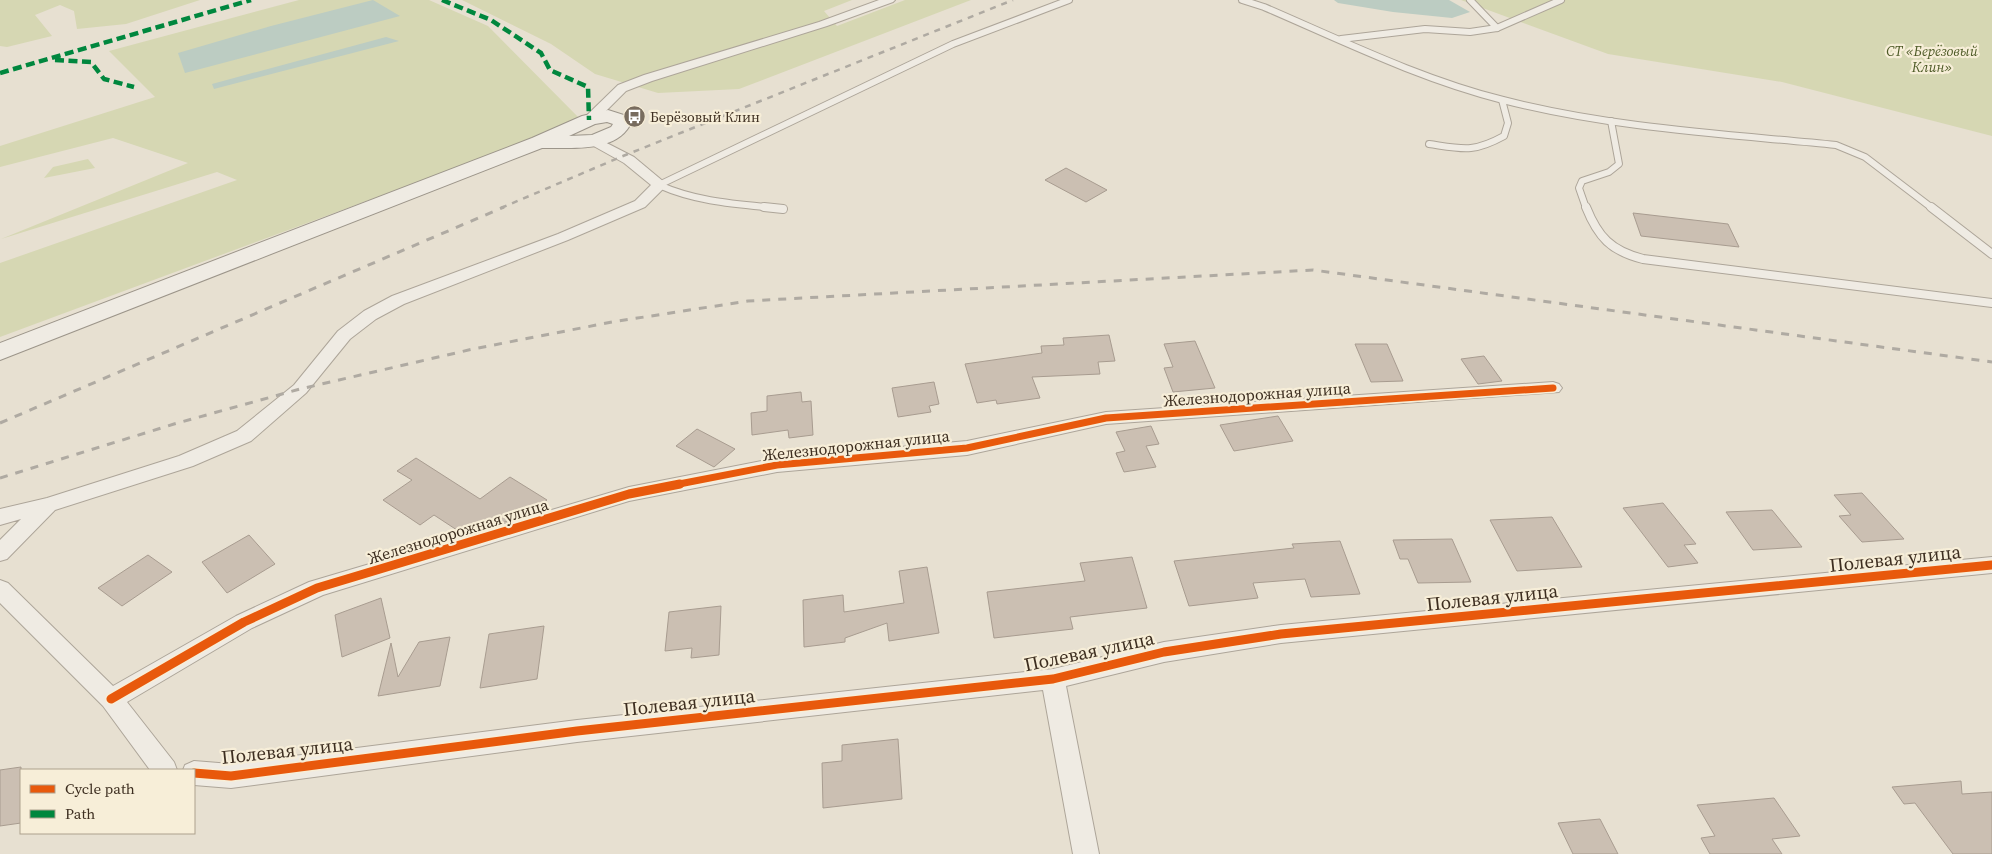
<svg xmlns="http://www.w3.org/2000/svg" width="1992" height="854" viewBox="0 0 1992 854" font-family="'Source Serif 4',serif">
<rect width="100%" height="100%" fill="#e7e0d1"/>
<!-- green -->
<g fill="#d6d7b3">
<path d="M0 0H200L126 24 77 29 74 11 60 5 35 15 52 36 7 47 0 46Z"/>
<path d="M299 0H429L488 26 582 121 0 337V263L237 180 217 172 1 239 188 163 113 138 0 167V146L155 97 109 51Z"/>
<path d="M462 0H852L824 11 837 26 905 0H971L739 89 658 93 595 74 551 44Z"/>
<path d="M1461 0H1992V136L1782 82 1608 54Z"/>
<path d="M88 159 95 168 44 178 53 167Z"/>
</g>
<!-- water -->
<g fill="#bcccc2">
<path d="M373 0 400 16 185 73 178 53 271 26Z"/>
<path d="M1334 0H1449L1470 12 1452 18 1393 12 1338 3Z"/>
<path d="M386 37 399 41 214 89 212 84Z"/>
</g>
<!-- building -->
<g fill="#cbbfb2" stroke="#a89c90">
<path d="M1066 168 1107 190 1086 202 1045 180Z"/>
<path d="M1633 213 1728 224 1739 247 1641 236Z"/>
<path d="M1109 335 1115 361 1098 362 1100 374 1032 377 1040 398 997 404 996 400 977 403 965 364 1042 353 1041 346 1064 345 1063 338Z"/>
<path d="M1195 341 1215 388 1173 392 1164 368 1173 367 1164 344Z"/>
<path d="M1355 344H1387L1403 381 1371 382Z"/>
<path d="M1484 356 1502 381 1478 384 1461 359Z"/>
<path d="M934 382 939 404 929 406 931 412 898 417 892 388Z"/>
<path d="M801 392 802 402 811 401 813 435 789 438 788 430 752 435 751 413 767 411V396Z"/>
<path d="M1278 416 1293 441 1234 451 1220 425Z"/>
<path d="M1151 426 1159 444 1146 446 1156 467 1124 472 1116 453 1125 451 1116 432Z"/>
<path d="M697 429 735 449 714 467 676 446Z"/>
<path d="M416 458 480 499 510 477 547 500 528 514 523 511 510 520 502 523 498 521 491 526 463 534 434 515 420 525 383 500 412 480 397 471Z"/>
<path d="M1862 493 1904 539 1862 542 1839 516 1851 515 1834 495Z"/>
<path d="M1663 503 1696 544 1684 545 1698 563 1668 567 1623 508Z"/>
<path d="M1772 510 1802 547 1753 550 1726 512Z"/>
<path d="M1552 517 1582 567 1517 571 1490 520Z"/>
<path d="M249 535 275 564 227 593 202 562Z"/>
<path d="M1452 539 1471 582 1418 583 1408 559H1400L1393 540Z"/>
<path d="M1340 541 1360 594 1311 597 1305 579 1253 583 1258 598 1189 606 1174 561 1294 548 1292 544Z"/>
<path d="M148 555 172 572 122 606 98 588Z"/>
<path d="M1132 557 1147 608 1070 617 1073 629 994 638 987 592 1085 581 1080 563Z"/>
<path d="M927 567 939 633 889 641 887 623 845 638V642L804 647 803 600 843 595 844 612 904 603 899 571Z"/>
<path d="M381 598 390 638 342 657 335 615Z"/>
<path d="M721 606 719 655 691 658 692 648 665 651 669 612Z"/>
<path d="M544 626 537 679 480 688 489 634Z"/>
<path d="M450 637 440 686 378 696 391 643 398 677 419 642Z"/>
<path d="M898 739 902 799 823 808 822 763 842 761V745Z"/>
<path d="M21 767V823L0 826V770Z"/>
<path d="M1961 781 1962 794 1992 792V854H1953L1915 803 1904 804 1892 787Z"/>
<path d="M1774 798 1800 836 1772 839 1782 854H1710L1701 838 1715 836 1697 805Z"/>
<path d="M1600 819 1618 854H1573L1558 823Z"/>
</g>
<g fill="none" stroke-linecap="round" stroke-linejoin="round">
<defs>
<g id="lane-far1">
<path d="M1242 0 1264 7C1343 41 1420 79 1503 100 1612 128 1725 134 1836 145L1865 157 1932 208"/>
<path d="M1470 0 1497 28"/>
<path d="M1341 39 1425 29 1470 32 1497 28 1561 0"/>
<path d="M1429 144C1463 149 1473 153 1504 136L1508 123 1502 100"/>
<path d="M659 185 953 44 1069 0"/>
<path d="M659 185C697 202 736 204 776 208"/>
<path d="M1586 208 1579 188 1582 181 1609 172 1619 164 1611 121"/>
</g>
<g id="lane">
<path d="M764 207 783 209"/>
<path d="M1586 207C1598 237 1611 251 1643 259L1992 303"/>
<path d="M1931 207 1992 254"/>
</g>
<g id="street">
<path d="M879 0H895L893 2 827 26 652 81 626 91 594 123H584L582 120 618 85 644 75 819 22Z"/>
<path d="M595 137 634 157 664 182 666 185 664 188 645 207 568 240 404 304 376 319 350 339 306 393 251 441 193 466 55 510 7 559 0 561V540L21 519 0 525V509L47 498 179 456 237 431 294 385 338 331 364 311 392 296 558 234 635 201 651 185 624 163 590 144 588 141Z"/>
<path d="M1553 382 1559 384 1562 388 1559 392 1106 424 967 455 777 472 629 501 323 595 252 628 127 702 174 762 177 770H150L103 706 0 603V580L8 583 113 686 236 616 309 582 629 487 777 458 967 441 1106 412Z"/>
<path d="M1992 557V573L1281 643 1164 662 1066 686 1099 854H1073L1043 690 577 742 231 788 194 785V770H183L185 765 194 761 231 764 577 720 1053 669 1164 642 1281 625Z"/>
</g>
<path id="secondary" d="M608 110 630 117 632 121C618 154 572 147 542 148L0 360V343L532 138 582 116ZM607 122 613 124 611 127 592 135 569 136 595 124Z"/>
</defs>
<!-- lane-far1 casing -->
<use href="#lane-far1" stroke="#ada599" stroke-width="8"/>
<!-- lane casing -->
<use href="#lane" stroke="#ada599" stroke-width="10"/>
<!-- street casing -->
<use href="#street" stroke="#ada599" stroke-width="2"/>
<!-- secondary casing -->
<use href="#secondary" stroke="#9c958a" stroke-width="2"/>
<!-- lane-far1 -->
<use href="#lane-far1" stroke="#efebe3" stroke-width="6"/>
<!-- lane -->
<use href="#lane" stroke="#efebe3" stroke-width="8"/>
<!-- street -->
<use href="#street" fill="#efebe3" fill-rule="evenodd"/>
<!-- secondary -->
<use href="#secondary" fill="#efebe3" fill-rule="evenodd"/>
<!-- rail-far1 -->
<path stroke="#afaaa2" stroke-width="2.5" stroke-dasharray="6 6" stroke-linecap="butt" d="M501 208 623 156 1013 0"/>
<!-- rail -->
<g stroke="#afaaa2" stroke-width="3" stroke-dasharray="8 8" stroke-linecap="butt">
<path d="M0 423 504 207"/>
<path d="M0 478 174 424 300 389 473 349 612 322 748 301 1313 270 1992 362"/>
</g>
<!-- quiet -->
<g stroke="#00873e" stroke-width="4.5" stroke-dasharray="9 4.5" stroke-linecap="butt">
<path d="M442 0 491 20 541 53 550 70 588 87 589 120"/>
<path d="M55 60 91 62 104 79 134 87"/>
<path d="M0 73 251 0"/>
</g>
<defs>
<path id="cycleway-far1" d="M674 485 777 465 967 448 1106 418 1553 388"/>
<g id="cycleway">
<path d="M111 699 244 622 317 588 629 494 680 484"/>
<path d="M194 773 231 776 577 731 1053 679 1164 652 1281 634 1992 565"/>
</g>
</defs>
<!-- cycleway-far1 casing -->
<use href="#cycleway-far1" stroke="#f7eed8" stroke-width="10"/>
<!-- cycleway casing -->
<use href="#cycleway" stroke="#f7eed8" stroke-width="12"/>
<!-- cycleway-far1 -->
<use href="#cycleway-far1" stroke="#e8590c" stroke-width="7"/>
<!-- cycleway -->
<use href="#cycleway" stroke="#e8590c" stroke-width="9"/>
</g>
<!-- icons -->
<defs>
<symbol id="bus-disc" viewBox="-11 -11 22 22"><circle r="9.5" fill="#786c5e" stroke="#f7eed8"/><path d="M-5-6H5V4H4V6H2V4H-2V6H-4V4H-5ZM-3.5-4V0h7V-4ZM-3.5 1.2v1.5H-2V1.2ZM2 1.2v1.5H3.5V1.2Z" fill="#fff"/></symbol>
</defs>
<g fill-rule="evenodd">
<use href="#bus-disc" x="622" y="104" width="25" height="25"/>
</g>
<g text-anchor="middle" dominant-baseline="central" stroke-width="4.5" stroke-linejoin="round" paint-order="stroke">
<!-- far-park labels -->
<g font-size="14" font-style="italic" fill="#4d5a26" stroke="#f7eed8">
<text x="1932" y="51">СТ «Берёзовый<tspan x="1932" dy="16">Клин»</tspan></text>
</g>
<!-- far-poi labels -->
<g font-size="14" fill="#3d2e20" stroke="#f7eed8" text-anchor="start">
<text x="650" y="117">Берёзовый Клин</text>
</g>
<!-- street labels -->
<g font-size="16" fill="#3d2e20" stroke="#f7eed8">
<text transform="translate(1257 394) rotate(-4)">Железнодорожная улица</text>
<text transform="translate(856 445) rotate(-6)">Железнодорожная улица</text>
<text transform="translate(458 531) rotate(-17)">Железнодорожная улица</text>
</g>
<!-- near-street labels -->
<g font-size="19" fill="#3d2e20" stroke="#f7eed8">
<text transform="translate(1895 558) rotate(-6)">Полевая улица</text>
<text transform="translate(1492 597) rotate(-6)">Полевая улица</text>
<text transform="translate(1089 651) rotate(-12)">Полевая улица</text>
<text transform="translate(689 702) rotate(-6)">Полевая улица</text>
<text transform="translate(287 750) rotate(-6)">Полевая улица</text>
</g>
</g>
<!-- legend -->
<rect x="20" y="769" width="175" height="65" fill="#f7eed8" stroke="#ada18e"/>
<rect x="30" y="785" width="25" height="8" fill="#e8590c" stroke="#ada18e"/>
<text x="65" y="794" font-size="15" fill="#3d2e20">Cycle path</text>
<rect x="30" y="810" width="25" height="8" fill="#00873e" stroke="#ada18e"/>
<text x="65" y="819" font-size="15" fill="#3d2e20">Path</text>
</svg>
